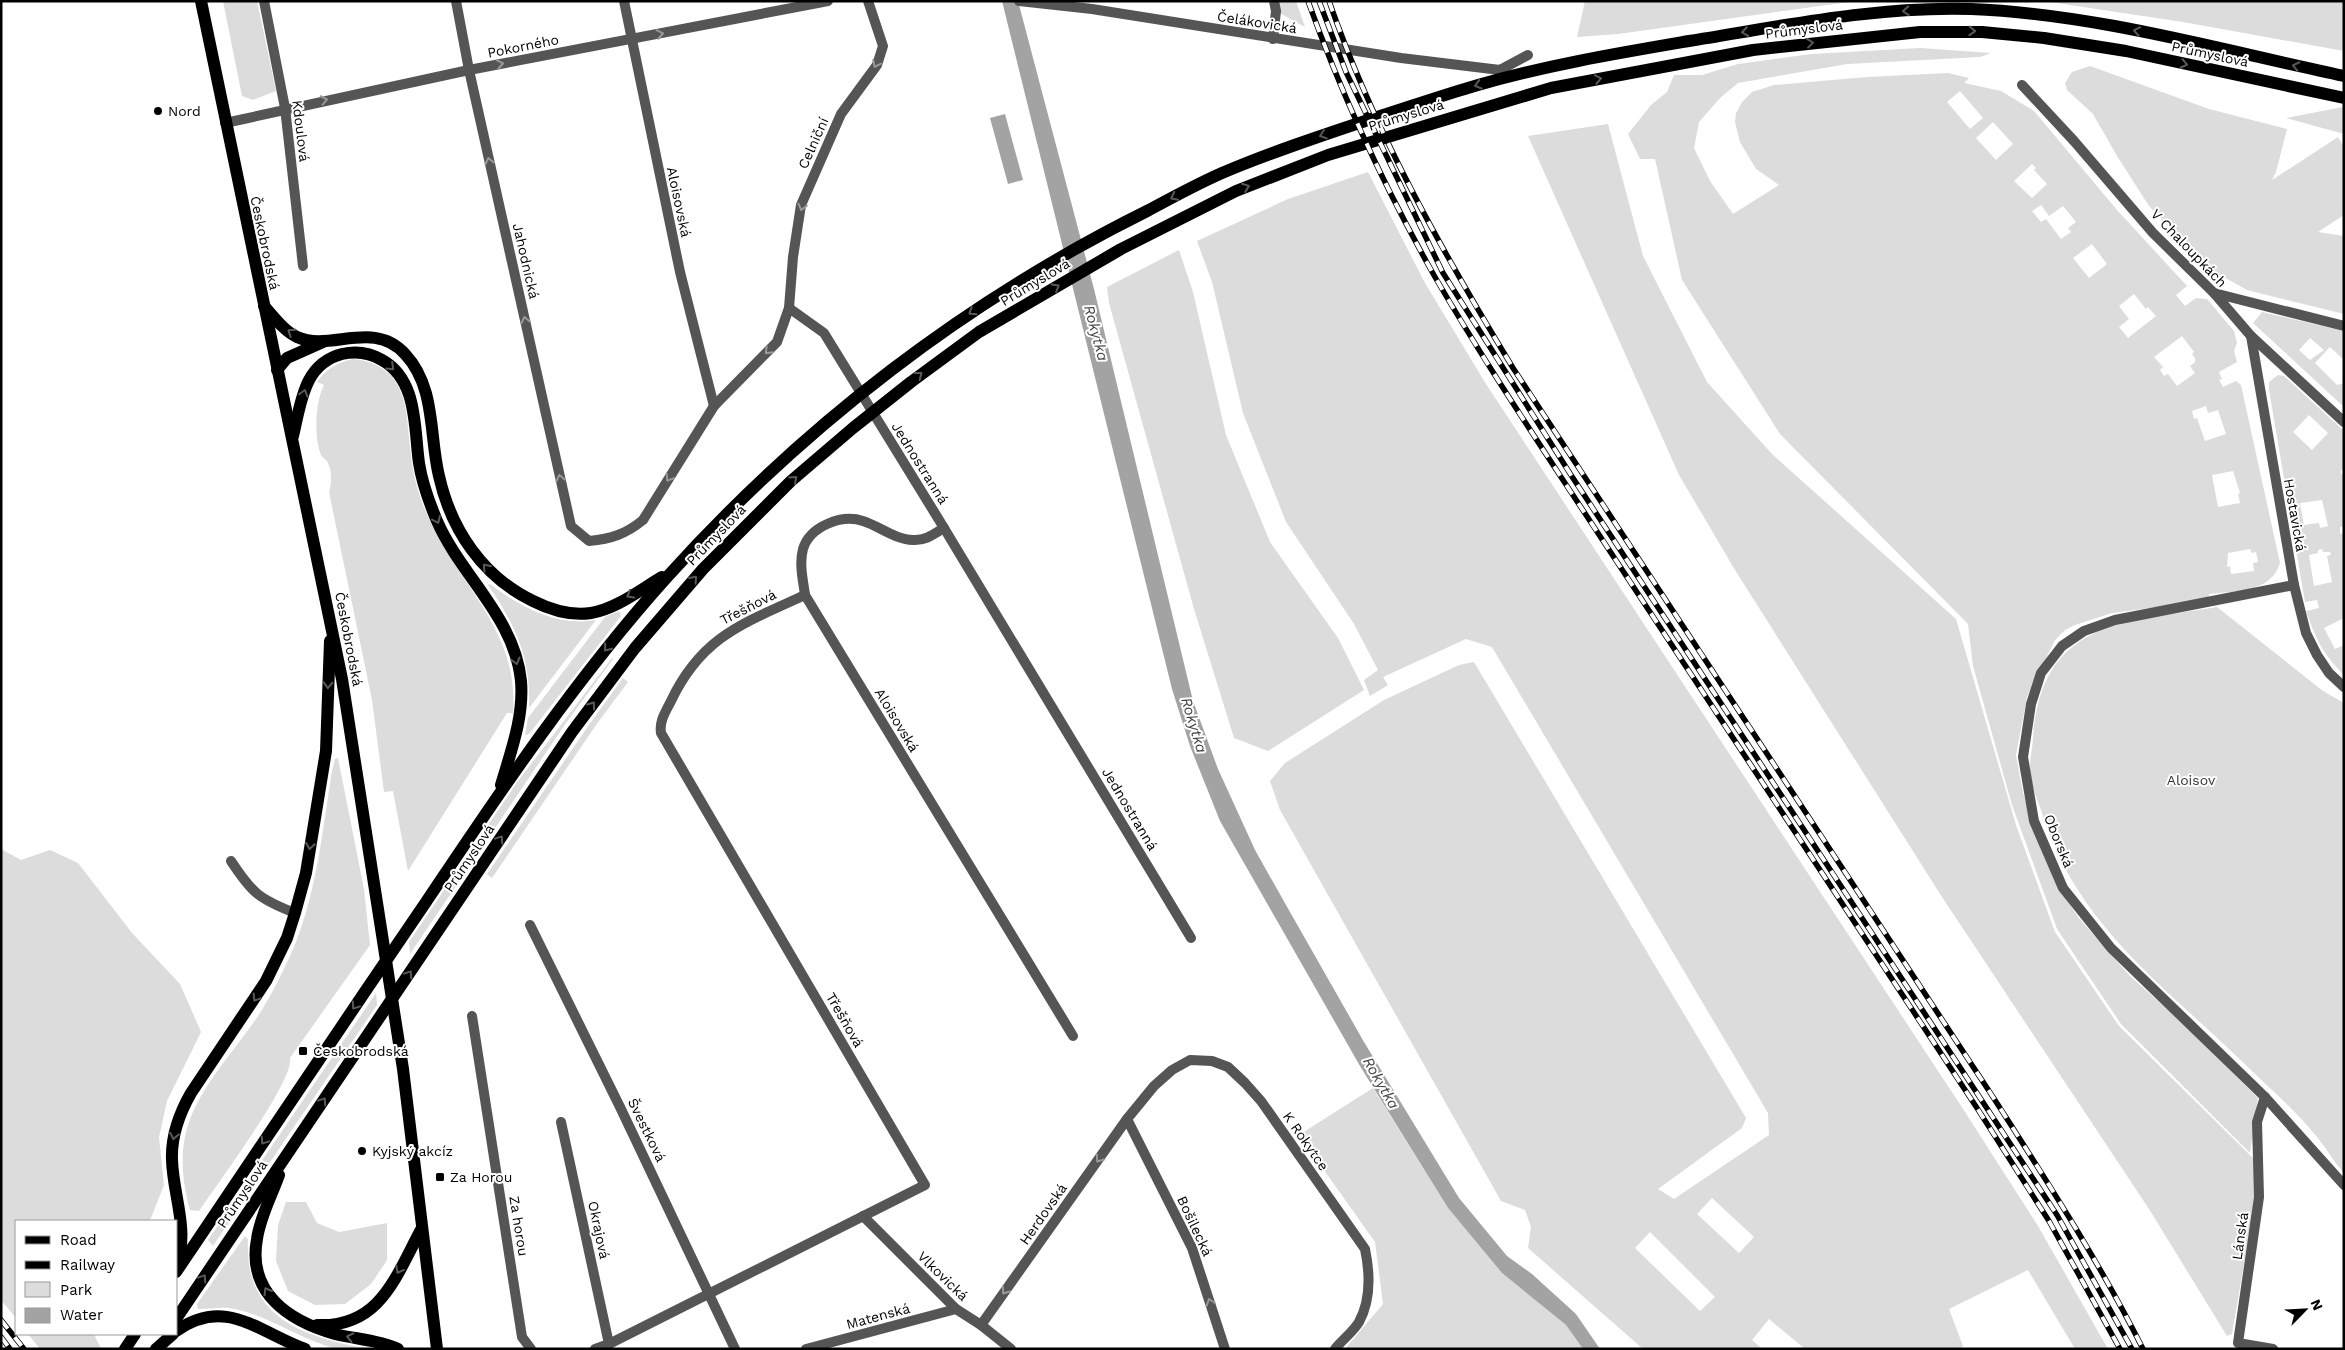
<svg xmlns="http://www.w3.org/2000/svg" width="2345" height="1350" viewBox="0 0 2345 1350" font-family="'Work Sans',sans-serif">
<rect width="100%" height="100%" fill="#fff"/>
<!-- green -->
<g fill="#dcdcdc" fill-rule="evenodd">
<path d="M223 1H257L276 91 253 100 242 96Z"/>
<path d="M1274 1H1296L1305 27 1276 11Z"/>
<path d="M1585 1H1856L1618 34 1577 37Z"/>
<path d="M2043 1H2344V51L2183 22Z"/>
<path d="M1920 48 1991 53 1980 57 1847 64 1738 83 1720 98 1699 122 1694 148 1710 181 1733 214 1779 185 1756 169 1740 142 1735 122 1736 113 1742 102 1752 92 1774 85 1867 77 1948 73 1969 78 1964 83 2001 91 2034 111 2117 210 2187 286 2176 295 2185 306 2196 298 2207 299 2234 331 2237 343 2234 351 2237 362 2219 372 2222 379 2219 380 2223 387 2236 381 2241 385 2280 563C2271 593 2234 591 2209 594V597L2165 606 2112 613 2075 625 2065 630 2055 640 2027 697 2016 755 2023 793 2041 850 2057 885 2078 917 2130 976 2189 1029 2258 1098 2250 1153 2121 1024 2057 929 2012 805 1973 666 1968 624 1780 434 1682 280 1655 159H1640L1628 134 1651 105 1667 92 1674 75H1702L1738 64 1811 54ZM1960 91 1983 118 1970 129 1947 102ZM1993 122 2013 144 1996 160 1976 138ZM2032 164 2036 168 2034 170 2047 184 2032 198 2014 181ZM2041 205 2049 216 2063 206 2076 222 2068 228 2071 232 2061 239 2046 219 2041 222 2032 211ZM2092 244 2107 264 2089 278 2073 258ZM2134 294 2146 309 2148 307 2156 316 2128 338 2119 327 2129 319 2119 306ZM2182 336 2194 352 2192 354 2195 358V362L2190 366 2195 373 2177 386 2168 374 2164 376 2160 370 2163 367 2154 357ZM2206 406 2208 413 2218 410 2226 434 2205 441 2197 418 2194 419 2192 411ZM2233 471 2240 493 2238 494 2240 503 2218 507 2212 475ZM2250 549 2252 553 2256 552 2258 562 2253 563 2254 571 2231 574 2230 566 2227 567 2228 553Z"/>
<path d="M2090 66 2209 109 2287 129 2276 172 2272 180 2338 137 2344 147V215L2318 232 2344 236V314L2247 290 2208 268 2149 206 2117 156 2093 114 2067 90 2065 83 2072 72Z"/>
<path d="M2344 107V134L2286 118 2343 107Z"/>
<path d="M1608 124 1643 256 1707 382 1772 454 1956 619 2016 825 2055 932 2119 1026 2256 1161 2253 1211 2232 1334 2227 1336 2149 1209 1942 897 1735 570 1679 475 1528 136Z"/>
<path d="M1368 172 1425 283 1486 384 1967 1115 2038 1226 2108 1349H2075L2028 1270 1949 1309 1963 1346 1959 1349H1805L1769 1319 1752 1340 1762 1349H1643L1528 1248 1531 1227 1525 1210 1501 1201 1280 810 1270 781 1285 763 1384 700 1459 665 1474 662 1746 1118 1742 1128 1658 1189 1674 1199 1769 1135 1768 1113 1492 647 1466 639 1383 677 1388 685 1370 696 1364 680 1378 670 1354 624 1286 522 1243 413 1212 282 1197 241 1288 199ZM1712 1198 1754 1237 1739 1253 1697 1214ZM1650 1232 1715 1297 1700 1311 1635 1248Z"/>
<path d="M1179 250 1193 292 1226 435 1270 542 1338 638 1364 690 1268 751 1234 738 1194 609 1109 303 1107 287Z"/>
<path d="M2262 312 2344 331V360L2330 347 2315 363 2337 385 2344 383V407L2253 323ZM2310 338 2324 350 2310 360 2299 350Z"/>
<path d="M353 359C369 360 386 367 395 381 408 400 407 424 410 447 412 466 415 484 422 502 450 579 520 625 513 713H507L408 871 393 791 384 792 372 700 329 492C332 483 332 469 327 461 325 459 322 457 321 455 314 438 315 402 324 385L317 382C327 368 337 363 353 359Z"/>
<path d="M2278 375 2284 376 2344 431V468L2340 472 2344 476V526L2340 527V534L2344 533V618L2324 628 2335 649 2344 645V675C2322 653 2316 639 2306 611L2319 608 2317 600 2305 602 2269 390V382ZM2309 415 2328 433 2312 450 2293 432ZM2322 500 2328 526 2320 528 2319 523 2304 525 2300 503ZM2322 549 2323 552H2330L2331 555 2327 556 2332 582 2314 586 2309 555 2318 553V550Z"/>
<path d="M490 584C520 607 557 627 596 620L529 708C531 658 516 626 488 585Z"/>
<path d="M2217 607 2323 691 2344 703V1173C2334 1162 2327 1149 2317 1137 2298 1113 2274 1092 2252 1071 2170 990 2075 926 2041 810 2037 799 2032 787 2030 775 2029 764 2032 750 2033 739 2041 620 2122 623 2217 607Z"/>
<path d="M619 611 621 616 529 734 525 735 528 718 605 617Z"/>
<path d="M612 658 613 659 566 723 410 954 409 942 518 781Z"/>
<path d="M623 678 628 682 596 725 492 878 487 874 591 722Z"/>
<path d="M338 758 364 889 370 945 290 1058C295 1080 215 1187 199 1211L190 1210C165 1120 208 1087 256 1019 272 995 285 968 296 942 317 888 323 827 332 771L335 759Z"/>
<path d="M1 849 21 860 50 850 78 863 132 933 180 984 201 1032 167 1101 159 1137 164 1185 151 1218 148 1221H16V1318L1 1300Z"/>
<path d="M376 993 377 1005 213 1246 208 1240Z"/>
<path d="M1373 1088 1448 1208 1502 1273 1566 1325 1583 1349H1345L1383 1304 1375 1242 1299 1135Z"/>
<path d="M286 1202H306L317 1223 339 1232 387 1223V1260L371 1284 345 1304 315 1305 288 1291 276 1261 278 1225Z"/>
<path d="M245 1236 248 1239C244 1318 302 1336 368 1349H336L324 1345C293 1335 263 1313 229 1308 219 1307 208 1309 198 1309L197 1304Z"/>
<path d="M28 1334H94L101 1349H40Z"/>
</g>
<!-- water -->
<g fill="#a3a3a3">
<path d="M1002 1H1018L1094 289 1193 701 1218 769 1255 850 1286 905 1364 1042 1459 1198 1507 1256 1532 1274 1576 1314 1600 1349H1583L1566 1325 1502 1273 1448 1208 1360 1066 1220 821 1190 746 1172 689Z"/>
<path d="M1005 114 1023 180 1008 184 990 118Z"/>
</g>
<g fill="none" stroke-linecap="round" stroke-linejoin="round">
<!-- street -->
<g stroke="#555" stroke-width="10">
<path d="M264 1 285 108 303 266"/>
<path d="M456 1 469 70 571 526 589 541C611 539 626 534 643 520L714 406 777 342 789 308 793 257 801 205 841 114 877 65 883 46 868 1"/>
<path d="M624 1 680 272 714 406"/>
<path d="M1019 1 1092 9 1401 58 1500 70 1528 55"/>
<path d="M1273 39 1276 11 1274 1"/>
<path d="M2022 85 2074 141 2153 233 2214 293 2251 336 2344 422"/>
<path d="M225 123 469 70 828 1"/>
<path d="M2214 293 2344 326"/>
<path d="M789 308 824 333 944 528 1191 938"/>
<path d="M2251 336 2294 585 2306 633 2317 655 2329 673 2344 687"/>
<path d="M944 528C934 534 925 541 913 540 896 540 879 526 863 521 842 514 810 526 803 549 799 564 803 580 805 595L1073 1036"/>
<path d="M2294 585 2115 620 2084 631 2062 646 2041 673 2031 704 2023 757 2034 821 2063 888 2111 948 2265 1097 2344 1185"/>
<path d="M231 861C252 893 259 899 295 913"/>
<path d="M530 925 620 1107 735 1349"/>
<path d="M472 1016 522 1337 531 1349"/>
<path d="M2265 1097 2257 1122 2259 1197 2238 1343 2273 1349"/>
<path d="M1127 1119 1192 1248 1225 1349"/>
<path d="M561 1122 609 1344"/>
<path d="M863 1216 956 1309 981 1325 1011 1349"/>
<path d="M981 1325 1127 1119 1154 1086 1172 1070 1190 1060 1212 1061 1228 1067 1245 1083 1261 1101 1365 1249C1370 1273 1371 1300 1359 1322 1353 1332 1342 1340 1335 1349"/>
<path d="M595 1349 609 1344 925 1185 661 733C659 721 666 711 671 701 702 636 744 623 805 595"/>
<path d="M806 1349 956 1309"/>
</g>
<!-- primary -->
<g stroke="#000" stroke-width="12">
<path d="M201 1 342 679 403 1069 437 1349"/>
<path d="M264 306C274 317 284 331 297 337 330 352 374 319 405 354 436 387 429 435 439 476 451 530 483 577 533 601 551 610 571 616 591 613 616 609 640 590 662 577"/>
<path d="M277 370 287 358 323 342"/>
<path d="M293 436C301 404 303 364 342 354 356 351 370 353 382 360 418 380 414 428 419 463 422 483 429 502 437 521 461 576 515 618 521 681 524 717 511 751 501 785"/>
<path d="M279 1175C272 1195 260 1217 257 1239 247 1293 289 1321 335 1334 355 1339 379 1340 398 1349"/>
<path d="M177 1264C189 1229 173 1195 172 1160 171 1136 179 1114 191 1093L266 981 287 938 295 913 306 873 326 751 330 641"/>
<path d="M176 1272C259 1149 342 1025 426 902 501 790 577 677 668 576 804 425 967 300 1149 210 1173 197 1197 184 1222 173 1271 152 1323 135 1374 118 1409 107 1443 95 1478 85 1547 65 1619 53 1689 41 1782 26 1877 6 1971 9 2097 14 2221 50 2344 76"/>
<path d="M176 1319 572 732 635 648 703 569 791 481 853 428 911 382 979 332 1121 249 1236 191 1328 155 1551 88 1753 50 1920 32H1982L2044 38 2126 51 2344 98"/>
<path d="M317 1325C381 1328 396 1275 422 1228"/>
<path d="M176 1331C226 1296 258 1332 305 1349"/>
<path d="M125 1349 135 1334"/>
<path d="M156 1349 173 1334"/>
</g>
<defs>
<g id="rail">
<path d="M1308 1C1342 96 1386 190 1435 277 1475 346 1519 413 1563 480L1977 1108 2049 1221 2120 1349"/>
<path d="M1319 1 1346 72 1443 273 1571 475 2057 1215 2132 1349"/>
<path d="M1329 1C1374 131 1442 251 1513 368L1993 1097C2046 1180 2099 1261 2143 1349"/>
<path d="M1 1320 24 1349"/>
<path d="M1 1337 10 1349"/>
</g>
</defs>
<!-- rail casing -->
<use href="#rail" stroke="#000" stroke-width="5.5"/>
<!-- rail -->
<use href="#rail" stroke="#fff" stroke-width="4" stroke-dasharray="11" stroke-linecap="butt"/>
</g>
<!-- one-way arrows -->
<defs><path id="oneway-chevron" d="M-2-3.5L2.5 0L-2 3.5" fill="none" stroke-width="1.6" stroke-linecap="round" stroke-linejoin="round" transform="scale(1.25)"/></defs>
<g stroke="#595959">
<use href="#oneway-chevron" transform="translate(1906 11) rotate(176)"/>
<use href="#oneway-chevron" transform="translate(1972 31) rotate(2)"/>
<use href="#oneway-chevron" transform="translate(2137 31) rotate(-169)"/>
<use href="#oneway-chevron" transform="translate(1745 32) rotate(171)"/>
<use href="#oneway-chevron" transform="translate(1810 43) rotate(-7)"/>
<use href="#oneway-chevron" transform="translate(2184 64) rotate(12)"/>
<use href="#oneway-chevron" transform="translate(2296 66) rotate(-168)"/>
<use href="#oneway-chevron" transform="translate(1598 79) rotate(-11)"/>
<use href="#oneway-chevron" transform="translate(1478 85) rotate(164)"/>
<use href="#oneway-chevron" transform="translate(1323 135) rotate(161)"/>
<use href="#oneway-chevron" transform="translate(1246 187) rotate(-21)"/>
<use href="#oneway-chevron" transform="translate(1174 197) rotate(153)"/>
<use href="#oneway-chevron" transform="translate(1056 287) rotate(-31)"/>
<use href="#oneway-chevron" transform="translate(972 312) rotate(147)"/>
<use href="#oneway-chevron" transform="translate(291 332) rotate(-146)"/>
<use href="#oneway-chevron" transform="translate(391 367) rotate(43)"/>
<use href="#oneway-chevron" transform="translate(919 375) rotate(-37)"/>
<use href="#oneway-chevron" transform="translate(304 393) rotate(-74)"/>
<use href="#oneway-chevron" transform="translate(794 479) rotate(-42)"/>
<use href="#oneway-chevron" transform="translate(437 520) rotate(65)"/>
<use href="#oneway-chevron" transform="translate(486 567) rotate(-132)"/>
<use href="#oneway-chevron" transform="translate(694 579) rotate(-48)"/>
<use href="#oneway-chevron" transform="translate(630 595) rotate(150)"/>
<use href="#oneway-chevron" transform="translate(607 648) rotate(129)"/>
<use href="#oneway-chevron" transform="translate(516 661) rotate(75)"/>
<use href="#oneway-chevron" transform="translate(328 685) rotate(92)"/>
<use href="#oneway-chevron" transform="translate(592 705) rotate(-54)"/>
<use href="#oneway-chevron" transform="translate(500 839) rotate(-56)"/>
<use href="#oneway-chevron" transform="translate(310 846) rotate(99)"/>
<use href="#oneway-chevron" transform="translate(409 974) rotate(-56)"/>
<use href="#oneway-chevron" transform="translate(256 998) rotate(122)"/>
<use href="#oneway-chevron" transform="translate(355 1006) rotate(124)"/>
<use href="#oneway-chevron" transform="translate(323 1101) rotate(-56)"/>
<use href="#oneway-chevron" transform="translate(174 1136) rotate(101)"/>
<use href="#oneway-chevron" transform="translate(264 1141) rotate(124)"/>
<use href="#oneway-chevron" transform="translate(399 1270) rotate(119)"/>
<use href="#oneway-chevron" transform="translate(203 1278) rotate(-56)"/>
<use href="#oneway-chevron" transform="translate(267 1291) rotate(-120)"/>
<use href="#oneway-chevron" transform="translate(350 1337) rotate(-167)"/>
</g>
<g stroke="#999">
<use href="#oneway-chevron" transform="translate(660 34) rotate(-11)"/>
<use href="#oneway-chevron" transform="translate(500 64) rotate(-11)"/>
<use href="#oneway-chevron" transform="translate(876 64) rotate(116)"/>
<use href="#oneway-chevron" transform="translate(324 100) rotate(-12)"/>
<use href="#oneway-chevron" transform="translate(489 161) rotate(-103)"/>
<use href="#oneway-chevron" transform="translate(802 207) rotate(104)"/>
<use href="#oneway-chevron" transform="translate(525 320) rotate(-103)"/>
<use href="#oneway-chevron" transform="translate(768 351) rotate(135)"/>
<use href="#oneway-chevron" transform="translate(560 478) rotate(-103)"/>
<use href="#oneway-chevron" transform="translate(669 478) rotate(122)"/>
<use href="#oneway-chevron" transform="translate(1099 1159) rotate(125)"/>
<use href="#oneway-chevron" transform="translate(1005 1291) rotate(125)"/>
<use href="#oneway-chevron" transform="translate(1210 1302) rotate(-108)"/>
</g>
<!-- markers -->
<g fill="#000" stroke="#fff" stroke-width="2">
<circle cx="158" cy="111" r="5"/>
<rect x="298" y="1046" width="10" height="10" rx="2.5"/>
<circle cx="362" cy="1151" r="5"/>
<rect x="435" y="1172" width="10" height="10" rx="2.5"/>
</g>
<g text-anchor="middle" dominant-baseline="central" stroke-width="4" stroke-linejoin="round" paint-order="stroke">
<!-- street labels -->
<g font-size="14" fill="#000" stroke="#fff">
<text transform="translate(1257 22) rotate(9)">Čelákovická</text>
<text transform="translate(1804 29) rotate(-7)">Průmyslová</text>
<text transform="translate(523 46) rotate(-11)">Pokorného</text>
<text transform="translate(2210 54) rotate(12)">Průmyslová</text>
<text transform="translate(1406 115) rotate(-17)">Průmyslová</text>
<text transform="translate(301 131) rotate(83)">Kdoulová</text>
<text transform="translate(813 143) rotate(-66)">Celniční</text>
<text transform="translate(679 202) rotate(78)">Aloisovská</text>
<text transform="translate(265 243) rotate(78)">Českobrodská</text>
<text transform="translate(2189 248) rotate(46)">V Chaloupkách</text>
<text transform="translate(526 261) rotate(77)">Jahodnická</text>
<text transform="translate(1035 282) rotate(-31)">Průmyslová</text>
<text transform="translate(920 463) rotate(58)">Jednostranná</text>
<text transform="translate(2295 515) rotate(80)">Hostavická</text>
<text transform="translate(716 535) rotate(-46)">Průmyslová</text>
<text transform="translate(748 607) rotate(-27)">Třešňová</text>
<text transform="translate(349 639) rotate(79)">Českobrodská</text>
<text transform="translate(897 720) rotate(59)">Aloisovská</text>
<text transform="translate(1130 809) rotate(59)">Jednostranná</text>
<text transform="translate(2059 841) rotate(68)">Oborská</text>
<text transform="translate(469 858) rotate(-56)">Průmyslová</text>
<text transform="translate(845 1020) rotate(60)">Třešňová</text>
<text transform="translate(647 1130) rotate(64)">Švestková</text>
<text transform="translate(1306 1141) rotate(55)">K Rokytce</text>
<text transform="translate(242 1194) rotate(-56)">Průmyslová</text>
<text transform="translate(1043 1214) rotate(-55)">Herdovská</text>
<text transform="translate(519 1226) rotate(81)">Za horou</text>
<text transform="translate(1195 1226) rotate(65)">Bošilecká</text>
<text transform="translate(599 1230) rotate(78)">Okrajová</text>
<text transform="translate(2240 1236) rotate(-82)">Lánská</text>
<text transform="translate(943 1276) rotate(44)">Vlkovická</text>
<text transform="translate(878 1316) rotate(-15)">Matenská</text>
</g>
<!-- poi labels -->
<g font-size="14" fill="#000" stroke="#fff" text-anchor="start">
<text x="168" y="111">Nord</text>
<text x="313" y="1051">Českobrodská</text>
<text x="372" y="1151">Kyjský akcíz</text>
<text x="450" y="1177">Za Horou</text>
</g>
<!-- park labels -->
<g font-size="14" fill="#333" stroke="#fff">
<text x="2191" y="780">Aloisov</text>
</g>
<!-- water labels -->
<g font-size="15" font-style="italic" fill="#444" stroke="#fff">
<text transform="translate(1096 333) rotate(75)">Rokytka</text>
<text transform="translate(1194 725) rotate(73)">Rokytka</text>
<text transform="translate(1381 1083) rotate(60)">Rokytka</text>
</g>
</g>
<!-- border -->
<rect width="2345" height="1350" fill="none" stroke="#000000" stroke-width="5"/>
<!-- legend -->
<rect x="15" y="1220" width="162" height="115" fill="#ffffff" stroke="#999999"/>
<rect x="25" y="1236" width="25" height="8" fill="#000000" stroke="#999999"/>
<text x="60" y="1245" font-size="15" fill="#000000">Road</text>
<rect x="25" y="1261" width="25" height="8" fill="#000000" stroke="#999999"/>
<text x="60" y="1270" font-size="15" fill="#000000">Railway</text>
<rect x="25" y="1282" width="25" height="15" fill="#dcdcdc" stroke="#999999"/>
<text x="60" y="1295" font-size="15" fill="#000000">Park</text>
<rect x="25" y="1308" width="25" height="15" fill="#a3a3a3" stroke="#999999"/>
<text x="60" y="1320" font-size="15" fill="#000000">Water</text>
<!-- north arrow -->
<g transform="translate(2305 1310) rotate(66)" stroke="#ffffff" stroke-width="4" paint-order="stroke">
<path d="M0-4L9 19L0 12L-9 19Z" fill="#000000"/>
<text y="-8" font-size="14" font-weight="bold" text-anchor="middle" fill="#000000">N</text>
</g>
</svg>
